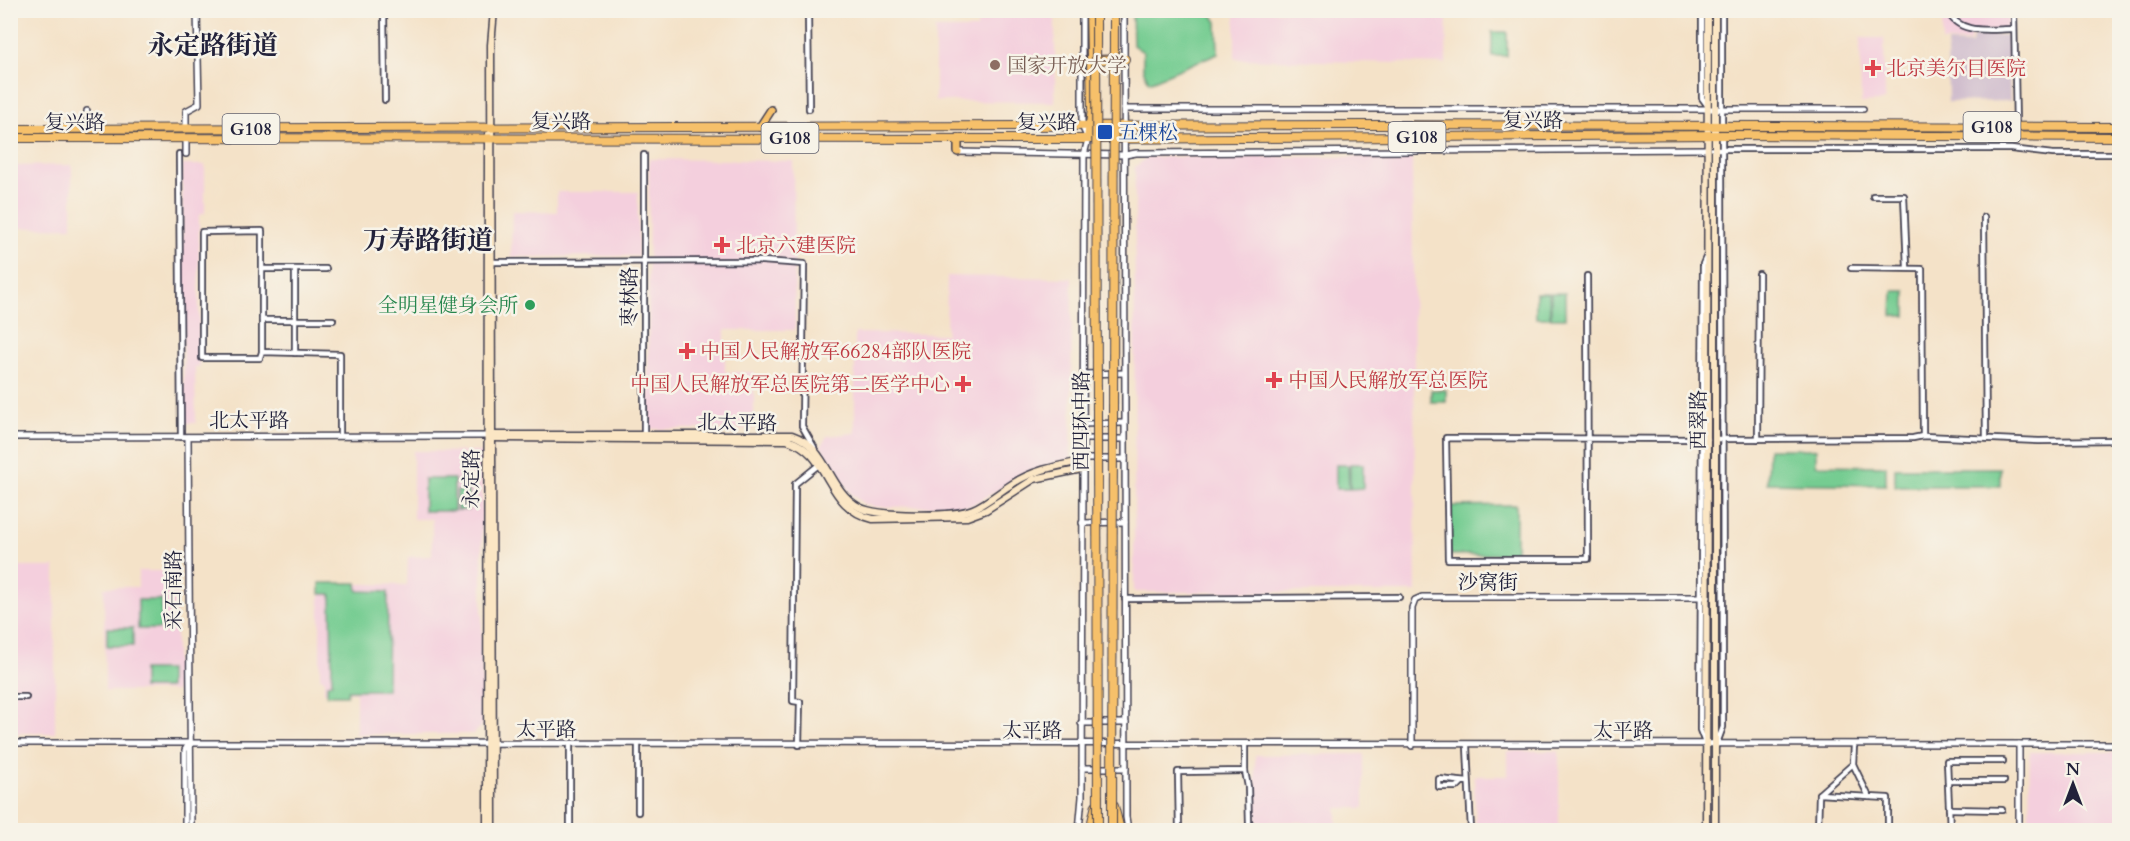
<svg xmlns="http://www.w3.org/2000/svg" width="2130" height="841" viewBox="0 0 2130 841" font-family="Cardo,'Noto Serif SC',serif">
<rect width="100%" height="100%" fill="#f7f3e8"/>
<filter id="ink" filterUnits="userSpaceOnUse"><feTurbulence type="fractalNoise" baseFrequency=".0167" numOctaves="2"/><feDisplacementMap in="SourceGraphic" scale="12" xChannelSelector="R" yChannelSelector="G"/><feConvolveMatrix kernelMatrix="1 2 1 2 8 2 1 2 1" color-interpolation-filters="sRGB"/></filter>
<filter id="wash" filterUnits="userSpaceOnUse"><feTurbulence type="fractalNoise" baseFrequency=".008" numOctaves="4" result="noise"/><feDisplacementMap in="SourceGraphic" scale="24" xChannelSelector="R" yChannelSelector="G"/><feGaussianBlur stdDeviation="1.35" result="paint"/><feColorMatrix in="noise" values="0 0 0 0 0 0 0 0 0 0 0 0 0 0 0 0 0 1.4 0 .05"/><feComposite in="paint" operator="in"/></filter>
<g filter="url(#wash)">
<rect width="100%" height="100%" fill="#f4e2c8"/>
<!-- built -->
<g fill="#f4cfdd">
<path d="M2119 10V14H2034V10Z"/>
<path d="M978 11H1055V102L935 101V29H977Z"/>
<path d="M1235 11H1447L1446 64 1235 59Z"/>
<path d="M1943 11H2008V32H1971L1970 42H1942Z"/>
<path d="M1860 38H1884L1885 98 1881 102 1861 103Z"/>
<path d="M1147 157H1412L1416 592H1134L1135 167Z"/>
<path d="M649 159 793 161 795 330H725V372H754V429H652L648 426Z"/>
<path d="M72 165V227L11 228V166Z"/>
<path d="M182 165H205V213L199 215V367H195L196 423H184Z"/>
<path d="M557 192H638V256L511 257 512 211 557 212Z"/>
<path d="M947 276 1072 278 1071 459 1031 471 970 506 875 507 864 504 851 494 821 446 827 436 855 433V333L946 334Z"/>
<path d="M413 451 482 452V725L473 734H356V692H324V679L320 678V583L407 585 408 557 432 556V519H413Z"/>
<path d="M10 567H55V733H11Z"/>
<path d="M138 571H176V691H105L104 587H138Z"/>
<path d="M1508 751H1559V827L1532 828V830H1476L1474 776H1508Z"/>
<path d="M2030 752H2119V830H2029Z"/>
<path d="M1364 754V808H1337V830H1304L1303 822H1256L1255 755Z"/>
</g>
<!-- industrial -->
<path fill="#d0bdcd" d="M2008 35 2010 101 1948 102 1947 43 1972 44 1973 36Z"/>
<!-- green -->
<g fill="#75cc91" stroke="#4c7766" stroke-width="1.5">
<path d="M1132 11H1210L1217 22 1218 53 1149 82 1143 69V52L1133 45Z"/>
<rect x="1492" y="32" width="15" height="24"/>
<path d="M1893 291H1906V316H1892Z"/>
<path d="M1536 293H1549L1550 318H1536Z"/>
<rect x="1551" y="293" width="14" height="25"/>
<rect x="1431" y="390" width="15" height="12"/>
<path d="M1768 449H1816V465L1886 466V485L1767 483Z"/>
<path d="M1350 464H1363V488L1350 489Z"/>
<path d="M1336 465H1348L1349 489H1336Z"/>
<rect x="1895" y="468" width="105" height="18"/>
<rect x="424" y="479" width="30" height="32"/>
<rect x="457" y="491" width="11" height="19"/>
<path d="M1516 505V554L1450 555V506Z"/>
<path d="M320 583H357L358 591 388 592 387 690H348L347 695H327V684L332 683 331 594H320Z"/>
<path d="M138 600H162L161 629H138Z"/>
<rect x="107" y="628" width="26" height="18"/>
<rect x="143" y="670" width="26" height="18"/>
</g>
</g>
<g filter="url(#ink)">
<g fill="none" stroke-linecap="round" stroke-linejoin="round">
<defs>
<g id="minor">
<path d="M384 10 385 100"/>
<path d="M808 10 809 109"/>
<path d="M1702 10V98L1707 105"/>
<path d="M1722 10V126"/>
<path d="M1947 10C1959 36 1990 29 2014 29"/>
<path d="M2014 10 2016 127"/>
<path d="M1713 149H2011L2053 154H2120"/>
<path d="M179 154 181 437"/>
<path d="M644 155V437"/>
<path d="M1873 196H1904L1907 267"/>
<path d="M1984 217 1986 438"/>
<path d="M489 262 762 261 804 264 802 426 814 447"/>
<path d="M1851 268 1922 269 1923 436"/>
<path d="M262 269H295V353"/>
<path d="M295 269H326"/>
<path d="M1587 276 1588 559H1448L1446 438 1708 439"/>
<path d="M262 320H333"/>
<path d="M262 352 260 358H202V232L262 231V352L340 354V436"/>
<path d="M1718 439 1913 438 1923 436 2039 441 2120 440"/>
<path d="M1758 439 1759 274"/>
<path d="M1125 599 1399 597"/>
<path d="M10 697H26"/>
<path d="M1705 743 1700 730 1703 264 1707 255"/>
<path d="M570 744V830"/>
<path d="M638 745V812"/>
<path d="M799 745 800 702 793 701 795 484 821 463"/>
<path d="M1854 745 1853 764 1869 797 1888 798V830"/>
<path d="M1467 746 1471 830"/>
<path d="M1716 746 1723 727 1722 135"/>
<path d="M1245 771 1248 787 1249 824 1257 829 1296 830"/>
<path d="M1948 781H2004"/>
<path d="M1462 782 1457 787H1439V779L1468 782"/>
<path d="M1819 794 1869 797"/>
<path d="M1949 809 2002 810"/>
<path d="M1179 830 1178 772 1245 771V745"/>
<path d="M1818 830 1819 794 1853 764"/>
<path d="M1950 830 1947 761H2003"/>
</g>
<g id="tertiary">
<path d="M1124 10 1126 817 1128 830"/>
<path d="M1124 109H1863"/>
<path d="M87 111V129"/>
<path d="M186 129V111L199 104 197 10"/>
<path d="M186 138V154"/>
<path d="M958 152 1125 155 1136 153 1707 149"/>
<path d="M1083 374 1124 373"/>
<path d="M1082 424 1124 423"/>
<path d="M10 437 488 436"/>
<path d="M188 437 191 830"/>
<path d="M1082 439H1124"/>
<path d="M1082 459H1125"/>
<path d="M1082 523 1125 522"/>
<path d="M1081 723H1126"/>
<path d="M10 743 2120 744"/>
<path d="M1412 746V608L1415 600 1422 597H1708"/>
<path d="M1082 768H1126"/>
<path d="M185 830V750L189 744"/>
<path d="M1079 830 1082 797 1084 155 1088 139 1082 126V10"/>
<path d="M2019 830V744"/>
</g>
<g id="secondary">
<path d="M491 435H792C828 447 828 490 859 507 877 517 954 517 973 509 987 503 999 492 1012 484 1033 470 1057 466 1082 461"/>
<path d="M492 438 787 440C832 453 824 508 873 519L967 517 986 510 1034 479 1082 469"/>
<path d="M487 830 488 135"/>
<path d="M493 830 491 45 494 10"/>
<path d="M1706 830 1708 10"/>
<path d="M1715 830V10"/>
</g>
<g id="primary">
<path d="M760 127 771 110"/>
<path d="M958 152V138"/>
</g>
<g id="trunk">
<path d="M1093 60 1125 59"/>
<path d="M10 129 1375 125 2120 127"/>
<path d="M10 138 1088 139 1727 135 2120 137"/>
<path d="M1088 139 1092 109 1090 10"/>
<path d="M1114 806 1120 830"/>
<path d="M1090 830 1096 805"/>
</g>
</defs>
<!-- minor casing -->
<use href="#minor" stroke="#423f50" stroke-width="8"/>
<!-- tertiary casing -->
<use href="#tertiary" stroke="#423f50" stroke-width="8"/>
<!-- secondary casing -->
<use href="#secondary" stroke="#423f50" stroke-width="9"/>
<!-- primary casing -->
<use href="#primary" stroke="#423f50" stroke-width="10"/>
<!-- trunk casing -->
<use href="#trunk" stroke="#423f50" stroke-width="10"/>
<!-- minor -->
<use href="#minor" stroke="#fff" stroke-width="4.5"/>
<!-- tertiary -->
<use href="#tertiary" stroke="#fff" stroke-width="5"/>
<!-- secondary -->
<use href="#secondary" stroke="#fbe6c4" stroke-width="6"/>
<!-- primary -->
<use href="#primary" stroke="#f6c06b" stroke-width="7"/>
<!-- trunk -->
<use href="#trunk" stroke="#f6c06b" stroke-width="8"/>
<defs>
<g id="trunk-bridge">
<path d="M1096 10 1098 830"/>
<path d="M1112 830 1114 10"/>
</g>
</defs>
<!-- trunk-bridge casing -->
<use href="#trunk-bridge" stroke="#423f50" stroke-width="10" stroke-linecap="butt"/>
<!-- trunk-bridge -->
<use href="#trunk-bridge" stroke="#f6c06b" stroke-width="8"/>
</g>
</g>
<!-- markers -->
<circle fill="#8d6e63" stroke="#f7f3e8" stroke-width="2" cx="995" cy="65" r="6"/>
<g fill="#e0444e" stroke="#f7f3e8" stroke-width="2">
<path d="M1870 59h6v6h6v6h-6v6h-6v-6h-6v-6h6z"/>
<path d="M719 236h6v6h6v6h-6v6h-6v-6h-6v-6h6z"/>
<path d="M684 342h6v6h6v6h-6v6h-6v-6h-6v-6h6z"/>
<path d="M1271 371h6v6h6v6h-6v6h-6v-6h-6v-6h6z"/>
<path d="M960 375h6v6h6v6h-6v6h-6v-6h-6v-6h6z"/>
</g>
<rect fill="#1a4fb4" stroke="#f7f3e8" stroke-width="2" x="1097" y="124" width="16" height="16" rx="3"/>
<circle fill="#2e9e5b" stroke="#f7f3e8" stroke-width="2" cx="530" cy="305" r="6"/>
<g text-anchor="middle" dominant-baseline="central" stroke-width="5" stroke-linejoin="round" paint-order="stroke">
<!-- shield labels -->
<g fill="#f7f3e8" stroke="#62616f" stroke-width="1.5">
<rect x="1963.5" y="112" width="57" height="30" rx="4.5"/>
<rect x="222.5" y="114" width="57" height="30" rx="4.5"/>
<rect x="1388.5" y="122" width="57" height="30" rx="4.5"/>
<rect x="761.5" y="123" width="57" height="30" rx="4.5"/>
</g>
<g font-size="18" font-weight="bold" fill="#22223b">
<text x="1992" y="127">G108</text>
<text x="251" y="129">G108</text>
<text x="1417" y="137">G108</text>
<text x="790" y="138">G108</text>
</g>
<!-- education labels -->
<g font-size="20" fill="#785e54" stroke="#f7f3e8" text-anchor="start">
<text x="1007" y="65">国家开放大学</text>
</g>
<!-- health labels -->
<g font-size="20" fill="#be3a42" stroke="#f7f3e8" text-anchor="start">
<text x="1886" y="68">北京美尔目医院</text>
<text x="736" y="245">北京六建医院</text>
<text x="700" y="351">中国人民解放军66284部队医院</text>
<text x="1288" y="380">中国人民解放军总医院</text>
<text x="950" y="384" text-anchor="end">中国人民解放军总医院第二医学中心</text>
</g>
<!-- street labels -->
<g font-size="20" fill="#22223b" stroke="#f7f3e8">
<text x="1533" y="120">复兴路</text>
<text x="561" y="121">复兴路</text>
<text x="75" y="122">复兴路</text>
<text x="1047" y="122">复兴路</text>
<text transform="translate(629 297) rotate(-90)">枣林路</text>
<text x="249" y="420">北太平路</text>
<text transform="translate(1698 420) rotate(-90)">西翠路</text>
<text transform="translate(1081 421) rotate(-90)">西四环中路</text>
<text transform="translate(737 423) rotate(1)">北太平路</text>
<text transform="translate(471 479) rotate(-90)">永定路</text>
<text x="1488" y="582">沙窝街</text>
<text transform="translate(173 590) rotate(-90)">采石南路</text>
<text x="546" y="729">太平路</text>
<text x="1032" y="730">太平路</text>
<text x="1623" y="730">太平路</text>
</g>
<!-- transit labels -->
<g font-size="20" fill="#164399" stroke="#f7f3e8" text-anchor="start">
<text x="1118" y="132">五棵松</text>
</g>
<!-- leisure labels -->
<g font-size="20" fill="#27864d" stroke="#f7f3e8" text-anchor="end">
<text x="518" y="305">全明星健身会所</text>
</g>
<!-- district labels -->
<g font-size="26" font-weight="bold" fill="#22223b" stroke="#f7f3e8">
<text x="213" y="45">永定路街道</text>
<text x="428" y="240">万寿路街道</text>
</g>
</g>
<!-- margin -->
<rect width="2130" height="841" fill="none" stroke="#f7f3e8" stroke-width="36"/>
<!-- north arrow -->
<g transform="translate(2073 784)" stroke="#f7f3e8" stroke-width="4.5" paint-order="stroke">
<path d="M0-4.5L10 22L0 15L-10 22Z" fill="#22223b"/>
<text y="-9" font-size="16" font-weight="bold" text-anchor="middle" fill="#22223b">N</text>
</g>
</svg>
